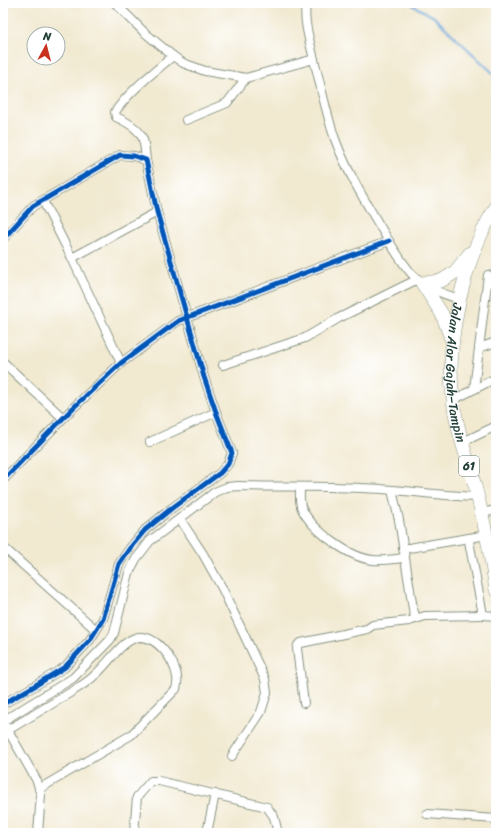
<svg xmlns="http://www.w3.org/2000/svg" width="499" height="836" viewBox="0 0 499 836" font-family="Sriracha,sans-serif">
<rect width="100%" height="100%" fill="#fff"/>
<filter id="ink" filterUnits="userSpaceOnUse"><feTurbulence type="fractalNoise" baseFrequency=".025" numOctaves="2"/><feDisplacementMap in="SourceGraphic" scale="8" xChannelSelector="R" yChannelSelector="G"/><feConvolveMatrix kernelMatrix="1 2 1 2 8 2 1 2 1" color-interpolation-filters="sRGB"/></filter>
<filter id="wash" filterUnits="userSpaceOnUse"><feTurbulence type="fractalNoise" baseFrequency=".012" numOctaves="4" result="noise"/><feDisplacementMap in="SourceGraphic" scale="16" xChannelSelector="R" yChannelSelector="G"/><feGaussianBlur stdDeviation="0.9" result="paint"/><feColorMatrix in="noise" values="0 0 0 0 0 0 0 0 0 0 0 0 0 0 0 0 0 1.4 0 .05"/><feComposite in="paint" operator="in"/></filter>
<g filter="url(#wash)">
<rect width="100%" height="100%" fill="#f1e9d0"/>
<g fill="none" stroke-linecap="round" stroke-linejoin="round">
<!-- stream -->
<path stroke="#6ca8dd" stroke-width="2" d="M411 3 414 6 434 17 496 76"/>
</g>
</g>
<g filter="url(#ink)">
<g fill="none" stroke-linecap="round" stroke-linejoin="round">
<defs>
<g id="street">
<path d="M115 3 144 32 173 56 183 63 205 71 246 78 314 59"/>
<path d="M306 3C303 22 310 41 314 60 321 86 326 113 335 139 346 169 362 196 378 223 387 238 400 261 412 274 425 288 441 293 459 299"/>
<path d="M186 120 227 103 246 78"/>
<path d="M146 160C145 153 145 143 142 137 138 128 125 121 116 117L115 112C130 90 152 74 173 56"/>
<path d="M43 201 72 258 121 363"/>
<path d="M3 239 33 206 120 155 134 156 146 160 157 212 204 377 216 412 232 453 228 464 220 473 172 508 145 530 130 548 119 564 103 619 90 640 65 667 31 688 3 704"/>
<path d="M72 258 157 212"/>
<path d="M479 348 496 342"/>
<path d="M3 362 63 418"/>
<path d="M223 365 305 338 339 318 418 279"/>
<path d="M474 389 488 275"/>
<path d="M453 400 496 378"/>
<path d="M150 442 216 412"/>
<path d="M463 442 496 426"/>
<path d="M3 480 73 408 121 363 178 321 389 241"/>
<path d="M300 487C300 494 299 503 302 509 312 530 350 558 373 560 384 561 394 559 404 558"/>
<path d="M392 490 399 520 413 609 416 619"/>
<path d="M482 513 496 510"/>
<path d="M180 519 203 554 222 588 265 679 267 693 261 712 232 756"/>
<path d="M487 535 469 538V541L483 615 496 616"/>
<path d="M3 547 96 630"/>
<path d="M403 549 469 538"/>
<path d="M304 703 297 649 298 645 301 643 367 629 373 625 409 621 425 616 483 615"/>
<path d="M3 721 73 678 110 640 114 633 129 573 136 559 150 541 215 492 227 487 238 486C279 487 320 486 361 488 400 489 439 496 478 497"/>
<path d="M6 727 37 781 41 794 38 833"/>
<path d="M8 730C25 720 43 709 60 699 72 691 85 685 95 675 107 665 120 643 135 638 155 632 175 660 177 677 178 681 177 685 176 689L131 735 39 789"/>
<path d="M427 814 496 819"/>
<path d="M134 833 137 797 151 781H159L267 807 274 817 278 833"/>
<path d="M207 833 215 794"/>
</g>
<g id="primary">
<path id="s1" d="M496 207C464 258 445 339 453 399 456 428 467 457 475 486 484 521 491 555 496 590"/>
<path d="M452 341 442 314 422 283 441 281 454 273 470 253"/>
</g>
</defs>
<!-- street casing -->
<use href="#street" stroke="#889382" stroke-width="10"/>
<!-- primary casing -->
<use href="#primary" stroke="#889382" stroke-width="14"/>
<!-- street -->
<use href="#street" stroke="#fff" stroke-width="8"/>
<!-- primary -->
<use href="#primary" stroke="#fff" stroke-width="13"/>
<defs>
<g id="cycleway">
<path d="M3 239 33 206 120 155 134 156 146 160 157 212 204 377 216 412 232 453 228 464 220 473 172 508 145 530 130 548 119 564 103 619 90 640 65 667 31 688 3 704"/>
<path d="M3 480 73 408 121 363 178 321 389 241"/>
</g>
</defs>
<!-- cycleway casing -->
<use href="#cycleway" stroke="#fff" stroke-width="8"/>
<!-- cycleway -->
<use href="#cycleway" stroke="#0057b8" stroke-width="5"/>
</g>
</g>
<g text-anchor="middle" dominant-baseline="central" stroke-width="3.5" stroke-linejoin="round" paint-order="stroke">
<!-- shield labels -->
<rect fill="#fff" stroke="#627771" stroke-width="1" x="459" y="456" width="20" height="20" rx="3"/>
<g font-size="12" font-weight="bold" fill="#1f3d34">
<text x="469" y="466">61</text>
</g>
<!-- street labels -->
<g font-size="13" fill="#1f3d34" stroke="#fff">
<text stroke="none"><textPath href="#s1" startOffset="174">Jalan Alor Gajah–Tampin</textPath></text>
</g>
</g>
<!-- margin -->
<rect width="499" height="836" fill="none" stroke="#fff" stroke-width="16"/>
<!-- north arrow -->
<g transform="translate(46 46) rotate(7)"><circle r="19" fill="#ffffff" stroke="#a5b1ae"/>
<path d="M0-3L7 15L0 10L-7 15Z" fill="#c8321e"/>
<text y="-6" font-size="11" font-weight="bold" text-anchor="middle" fill="#1f3d34">N</text>
</g>
</svg>
